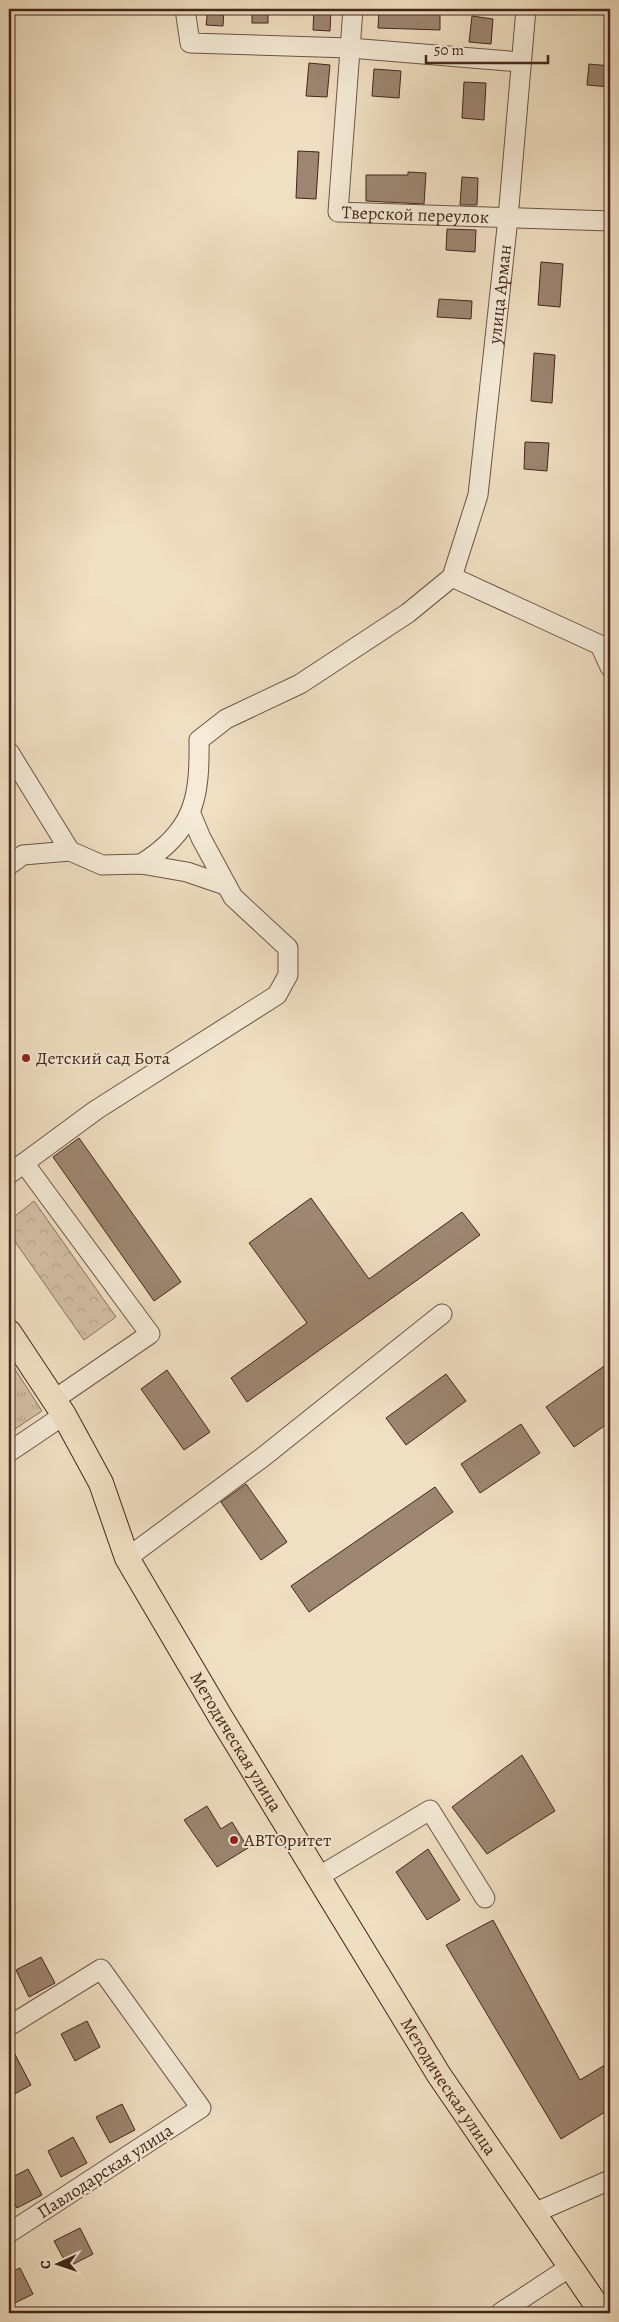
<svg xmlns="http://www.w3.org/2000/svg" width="619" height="2322" viewBox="0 0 619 2322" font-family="Alegreya,serif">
<defs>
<pattern id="grass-tufts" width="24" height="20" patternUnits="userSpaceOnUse" patternTransform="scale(1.25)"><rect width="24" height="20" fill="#d3c0a6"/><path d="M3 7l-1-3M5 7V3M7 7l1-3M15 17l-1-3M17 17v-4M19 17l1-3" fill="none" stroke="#b6a58e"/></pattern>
<pattern id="park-crowns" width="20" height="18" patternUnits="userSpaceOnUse" patternTransform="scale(1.25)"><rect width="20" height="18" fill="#d3c0a6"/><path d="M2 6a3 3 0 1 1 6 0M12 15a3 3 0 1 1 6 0" fill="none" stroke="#b6a58e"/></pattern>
</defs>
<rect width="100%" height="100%" fill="#f0e0c3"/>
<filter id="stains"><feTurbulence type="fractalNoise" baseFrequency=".004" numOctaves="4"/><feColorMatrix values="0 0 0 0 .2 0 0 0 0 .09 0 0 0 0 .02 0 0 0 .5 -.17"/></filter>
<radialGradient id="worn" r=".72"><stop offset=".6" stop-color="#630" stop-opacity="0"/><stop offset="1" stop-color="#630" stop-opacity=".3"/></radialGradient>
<!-- grass -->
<path fill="url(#grass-tufts)" stroke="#8c7260" d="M9 1360 42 1411 9 1433Z"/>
<!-- park -->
<path fill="url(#park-crowns)" stroke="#8c7260" d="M34 1201 116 1317 84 1340 9 1233V1221Z"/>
<!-- building -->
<g fill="#9d8672" stroke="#44251a">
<path d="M208 9H224L223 26 206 25Z"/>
<rect x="252" y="9" width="16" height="14"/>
<path d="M314 9H331L330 31 313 30Z"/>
<path d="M379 9H440V30L378 28Z"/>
<path d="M472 16 493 19 491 44 469 42Z"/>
<path d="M309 63 330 65 327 97 306 96Z"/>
<path d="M589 64 610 66V87L587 85Z"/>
<path d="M374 69 401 71 399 98 372 96Z"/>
<path d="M464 82 486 83 484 120 462 118Z"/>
<path d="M298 151 319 152 316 199 296 198Z"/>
<path d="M408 172 426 173 424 204 366 201V175H408Z"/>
<path d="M462 177 478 178 477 205H460Z"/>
<path d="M447 229 476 230 475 252 446 250Z"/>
<path d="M541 262 563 264 560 307 538 305Z"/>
<path d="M439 299 472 301 471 319 437 317Z"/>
<path d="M534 353 555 355 552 403 531 401Z"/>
<path d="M525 442 549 443 547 471 524 469Z"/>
<path d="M79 1138 181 1282 154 1301 53 1157Z"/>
<path d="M311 1198 369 1279 462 1212 480 1235 247 1402 231 1378 307 1323 249 1243Z"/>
<path d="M610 1362V1422L574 1447 546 1407Z"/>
<path d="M167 1370 210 1432 184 1450 141 1389Z"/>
<path d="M446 1374 466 1401 406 1445 386 1418Z"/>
<path d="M521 1424 540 1453 480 1493 461 1464Z"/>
<path d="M246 1484 287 1542 261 1560 221 1502Z"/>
<path d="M435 1487 453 1512 309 1612 291 1586Z"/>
<path d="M522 1755 555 1811 487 1854 452 1807Z"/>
<path d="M207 1806 221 1829 232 1822 248 1848 217 1867 184 1820Z"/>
<path d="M428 1849 460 1900 427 1920 396 1872Z"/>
<path d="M493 1920 580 2080 610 2062V2109L561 2139 446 1945Z"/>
<path d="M41 1957 55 1983 29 1997 16 1970Z"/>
<path d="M87 2021 100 2047 75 2061 61 2034Z"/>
<path d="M9 2043 31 2085 9 2097Z"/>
<path d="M122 2104 135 2130 110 2143 96 2117Z"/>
<path d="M73 2137 87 2163 61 2177 48 2151Z"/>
<path d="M28 2169 42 2195 17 2208 9 2193V2179Z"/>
<path d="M80 2228 93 2254 68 2267 54 2241Z"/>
<path d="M20 2268 33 2294 9 2306V2273Z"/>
</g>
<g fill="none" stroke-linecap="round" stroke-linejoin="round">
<defs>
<g id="minor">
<path d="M185 9 190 43 350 48 521 62"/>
<path id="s1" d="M353 9 338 212 610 221"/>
<path id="s2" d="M452 577 478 495 508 218 526 9"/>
<path d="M452 577 600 645 610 667"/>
<path d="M9 752 70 851"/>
<path d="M141 864C194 831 200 799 199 740L226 719 300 684 408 613 452 577"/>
<path d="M9 865 23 855 70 851 102 865 141 864 187 872 225 885"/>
<path d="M24 1163 96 1110 277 995 288 975V948L233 897 201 838 191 814"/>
<path d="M9 1174 24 1163 150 1334 55 1399"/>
<path d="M9 1452 64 1415"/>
<path d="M127 1558 263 1457 442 1314"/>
<path d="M318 1877 430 1810 485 1898"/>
<path d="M9 2026 101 1969 201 2108 9 2233"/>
<path d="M534 2213 610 2180"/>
<path d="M500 2313 570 2267"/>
</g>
<g id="major">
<path id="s3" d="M9 1332 64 1415 101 1483 127 1558 220 1716 439 2075 602 2313"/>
</g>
</defs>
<!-- minor casing -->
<use href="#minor" stroke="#6f5444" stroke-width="21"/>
<!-- major casing -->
<use href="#major" stroke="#44251a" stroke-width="26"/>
<!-- minor -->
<use href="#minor" stroke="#f5ebd8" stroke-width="19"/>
<!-- major -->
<use href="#major" stroke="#f0e0c3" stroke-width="24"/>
</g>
<!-- markers -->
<g fill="#8f2418" stroke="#f5ebd8" stroke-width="2">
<circle cx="26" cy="1058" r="5"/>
<circle cx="234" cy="1840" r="5"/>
</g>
<g text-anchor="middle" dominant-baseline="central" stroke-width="4" stroke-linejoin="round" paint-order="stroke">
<!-- street labels -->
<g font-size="18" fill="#44251a" stroke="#f5ebd8">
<text stroke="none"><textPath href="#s1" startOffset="281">Тверской переулок</textPath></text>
<text stroke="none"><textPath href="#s2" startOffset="288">улица Арман</textPath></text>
<text stroke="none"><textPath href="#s3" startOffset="470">Методическая улица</textPath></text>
<text stroke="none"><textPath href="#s3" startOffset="875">Методическая улица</textPath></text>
<text transform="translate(105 2171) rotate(-33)">Павлодарская улица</text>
</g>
<!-- poi labels -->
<g font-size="18" fill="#44251a" stroke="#f5ebd8" text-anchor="start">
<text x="36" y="1058">Детский сад Бота</text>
<text x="244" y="1840">АВТОритет</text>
</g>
</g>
<!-- margin -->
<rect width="619" height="2322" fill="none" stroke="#f0e0c3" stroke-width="30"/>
<rect x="10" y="10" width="599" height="2302" fill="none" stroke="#44251a" stroke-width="2.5"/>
<rect x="15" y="15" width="589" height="2292" fill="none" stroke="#44251a"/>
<!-- north arrow -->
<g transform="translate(58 2264) rotate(267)" stroke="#f5ebd8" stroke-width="4" paint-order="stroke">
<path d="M0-4L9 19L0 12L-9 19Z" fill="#44251a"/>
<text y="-8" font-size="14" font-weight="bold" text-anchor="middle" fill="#44251a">С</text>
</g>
<!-- scale -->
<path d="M426 55v8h122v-8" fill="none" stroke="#44251a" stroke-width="2.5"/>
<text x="434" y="55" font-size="15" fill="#44251a" stroke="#f5ebd8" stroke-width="4" paint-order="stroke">50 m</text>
<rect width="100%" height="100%" filter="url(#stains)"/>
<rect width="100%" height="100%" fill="url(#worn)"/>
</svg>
